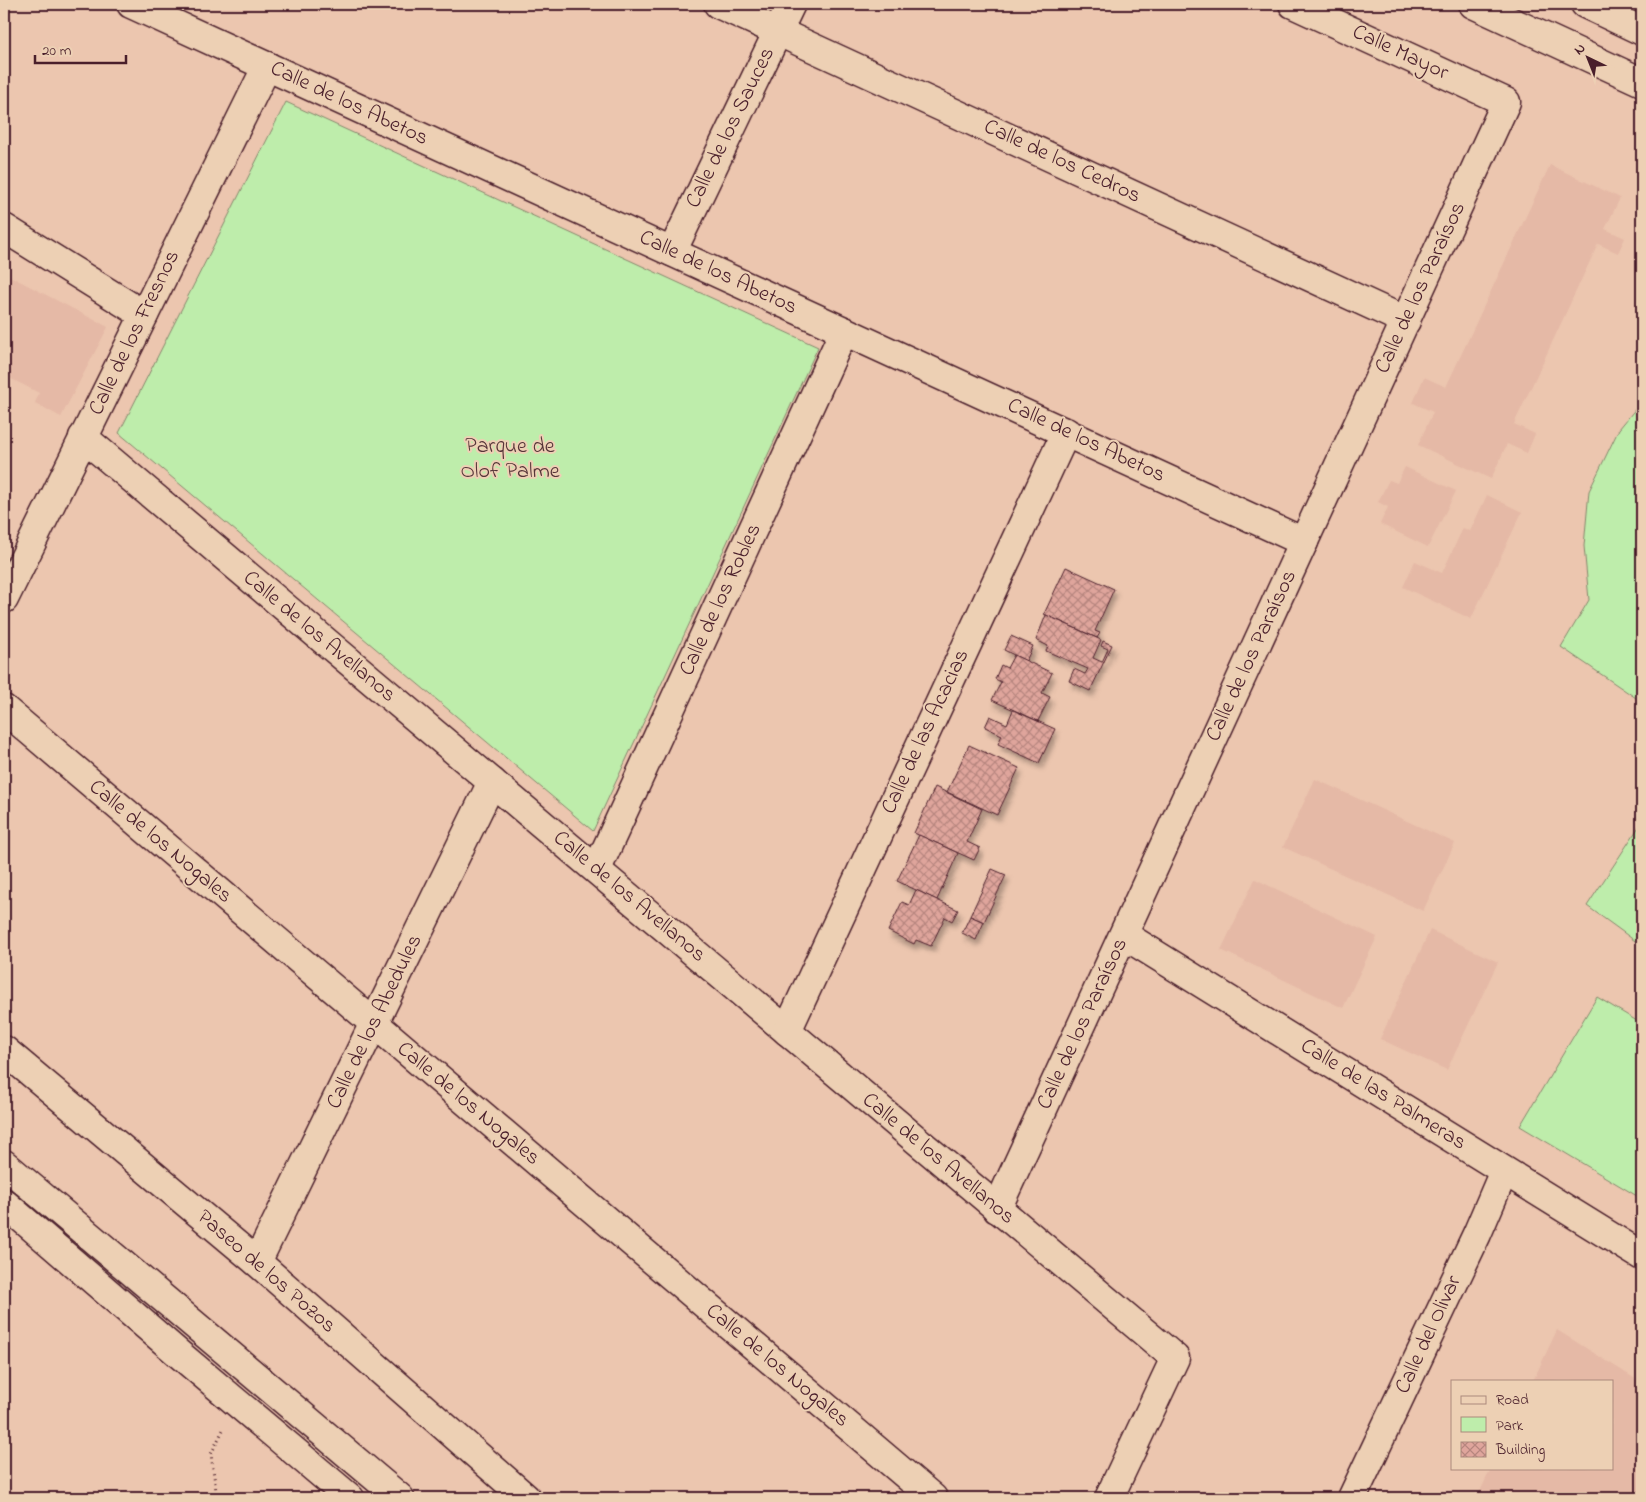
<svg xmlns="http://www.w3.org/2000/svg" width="1646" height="1502" viewBox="0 0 1646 1502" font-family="'Indie Flower',sans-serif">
<defs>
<pattern id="building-cross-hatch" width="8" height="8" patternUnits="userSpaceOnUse" patternTransform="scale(1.25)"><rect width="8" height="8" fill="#dfa59c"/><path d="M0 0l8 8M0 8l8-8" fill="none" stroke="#b7867f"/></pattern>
<filter id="shadow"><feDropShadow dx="3" dy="5.5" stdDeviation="2.5" flood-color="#0004"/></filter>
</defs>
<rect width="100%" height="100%" fill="#ecc6af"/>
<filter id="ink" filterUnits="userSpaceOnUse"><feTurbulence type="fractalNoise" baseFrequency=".02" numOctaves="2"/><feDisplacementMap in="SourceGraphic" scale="10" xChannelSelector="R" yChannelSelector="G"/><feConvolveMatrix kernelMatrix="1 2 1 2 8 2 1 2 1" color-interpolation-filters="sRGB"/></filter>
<g filter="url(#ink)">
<!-- built -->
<g fill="#e5b9a6">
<path d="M1550 165 1620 198 1605 229 1625 238 1618 253 1598 244 1514 424 1535 434 1527 453 1507 444 1491 479 1418 445 1433 412 1413 403 1424 377 1446 387Z"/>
<path d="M4 273 108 327 61 417 35 403 39 393 4 375Z"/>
<path d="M1405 467 1456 491 1428 547 1380 524 1388 507 1378 502 1389 480 1397 483Z"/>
<path d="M1487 495 1522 512 1471 619 1403 587 1415 561 1442 573 1463 528 1470 531Z"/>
<path d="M1315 779 1455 843 1423 911 1283 847Z"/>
<path d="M1255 879 1377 937 1343 1008 1221 950Z"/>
<path d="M1430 930 1498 962 1447 1070 1380 1039Z"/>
<path d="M1557 1330 1642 1383V1498H1477L1491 1468H1612V1381H1533Z"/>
</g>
<!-- green -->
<g fill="#beedab" stroke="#84866b">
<path d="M286 102 818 347 593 831 119 433Z"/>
<path d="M1642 401V702L1561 647 1589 600 1584 546 1589 491 1619 429Z"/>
<path d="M1642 822V946L1587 906Z"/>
<path d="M1597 997 1642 1024V1199L1520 1126Z"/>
</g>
<!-- building -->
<g fill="url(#building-cross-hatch)" stroke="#4a1f2b" filter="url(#shadow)">
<path d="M1066 567 1114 589 1095 631 1100 633 1097 638 1044 614Z"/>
<path d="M1046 615 1101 640 1093 658 1102 662 1108 649 1101 646 1103 641 1112 645 1090 691 1069 681 1074 669 1085 674 1088 669 1046 651 1048 646 1036 640Z"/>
<path d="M1011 636 1033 646 1026 661 1004 650Z"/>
<path d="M1014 655 1052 673 1042 693 1050 697 1038 721 992 700 1001 682 995 679 1001 665 1007 668Z"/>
<path d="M1013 710 1055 729 1039 763 998 744 1002 735 985 727 990 716 1007 724Z"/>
<path d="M969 745 1019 768 997 815 947 792Z"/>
<path d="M935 787 982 809 967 842 980 848 974 860 914 833Z"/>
<path d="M919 835 958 853 937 900 897 881Z"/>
<path d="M992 869 1006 875 984 922 970 916Z"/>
<path d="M916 890 958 910 952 921 945 917 931 946 916 940 914 944 888 931 902 902 909 905Z"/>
<path d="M970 916 984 922 976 940 962 933Z"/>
</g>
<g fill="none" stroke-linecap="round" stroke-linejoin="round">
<defs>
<g id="minor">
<path d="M131 4 1304 542"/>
<path d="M718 4 1406 321"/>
<path d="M1585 4 1642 31"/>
<path d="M4 228 144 315"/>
<path d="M672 252 791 4"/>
<path d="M83 437 1175 1358 1109 1498"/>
<path d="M4 599 267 66"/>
<path d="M4 709 933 1498"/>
<path d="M597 869 844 331"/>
<path d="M1124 935 1642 1256"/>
<path d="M787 1031 1066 432"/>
<path d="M4 1050 257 1262 526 1498"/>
<path d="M997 1209 1506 102 1293 4"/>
<path d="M257 1262 492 782"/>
<path d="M1352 1498 1477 1234 1504 1171"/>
</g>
<g id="tertiary">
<path d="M1473 4 1642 82"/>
<path d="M4 1164 400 1498"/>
<path d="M4 1203 179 1354 350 1498"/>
</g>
</defs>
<!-- minor casing -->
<use href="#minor" stroke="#4a1f2b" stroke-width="31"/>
<!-- tertiary casing -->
<use href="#tertiary" stroke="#4a1f2b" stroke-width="31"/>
<!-- path -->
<path stroke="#4a1f2b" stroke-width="3" stroke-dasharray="1 4" stroke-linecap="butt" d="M217 1498 211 1454 223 1430"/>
<!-- minor -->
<use href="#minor" stroke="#edd0b4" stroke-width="28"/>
<!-- tertiary -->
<use href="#tertiary" stroke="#edd0b4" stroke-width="28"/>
</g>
</g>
<g text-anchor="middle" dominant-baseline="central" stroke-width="4" stroke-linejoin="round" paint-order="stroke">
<!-- street labels -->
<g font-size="22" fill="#4a1f2b" stroke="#edd0b4">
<text transform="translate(1400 53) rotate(25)">Calle Mayor</text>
<text transform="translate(349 104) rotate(25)">Calle de los Abetos</text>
<text transform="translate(731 128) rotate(-64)">Calle de los Sauces</text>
<text transform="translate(1062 162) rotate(25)">Calle de los Cedros</text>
<text transform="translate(718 273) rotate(25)">Calle de los Abetos</text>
<text transform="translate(1421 288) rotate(-65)">Calle de los Paraísos</text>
<text transform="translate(135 333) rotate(-64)">Calle de los Fresnos</text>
<text transform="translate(1086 441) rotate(25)">Calle de los Abetos</text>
<text transform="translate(721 600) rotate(-65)">Calle de los Robles</text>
<text transform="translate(319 637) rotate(40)">Calle de los Avellanos</text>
<text transform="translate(1252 656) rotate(-65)">Calle de los Paraísos</text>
<text transform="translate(926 732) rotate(-65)">Calle de las Acacias</text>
<text transform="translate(160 842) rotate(40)">Calle de los Nogales</text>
<text transform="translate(629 897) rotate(40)">Calle de los Avellanos</text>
<text transform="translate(375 1022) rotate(-64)">Calle de los Abedules</text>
<text transform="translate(1083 1024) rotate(-65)">Calle de los Paraísos</text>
<text transform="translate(1383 1095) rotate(32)">Calle de las Palmeras</text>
<text transform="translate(468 1104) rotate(40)">Calle de los Nogales</text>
<text transform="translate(938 1159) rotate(40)">Calle de los Avellanos</text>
<text transform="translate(266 1272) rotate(41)">Paseo de los Pozos</text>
<text transform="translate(1429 1335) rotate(-65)">Calle del Olivar</text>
<text transform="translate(777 1366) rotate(40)">Calle de los Nogales</text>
</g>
<!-- park labels -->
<g font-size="22" fill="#563438" stroke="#edd0b4">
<text x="510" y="447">Parque de<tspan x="510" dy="25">Olof Palme</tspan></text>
</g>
</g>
<!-- margin -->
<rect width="1646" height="1502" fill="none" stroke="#edd0b4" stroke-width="20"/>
<rect x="10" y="10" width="1626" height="1482" fill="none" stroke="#4a1f2b" stroke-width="2" filter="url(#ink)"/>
<!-- legend -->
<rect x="1451" y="1380" width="162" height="90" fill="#edd0b4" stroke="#ac897d"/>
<rect x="1461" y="1396" width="25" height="8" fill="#edd0b4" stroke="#ac897d"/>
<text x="1496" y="1404" font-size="15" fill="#4a1f2b">Road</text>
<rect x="1461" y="1417" width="25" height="15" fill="#beedab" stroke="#ac897d"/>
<text x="1496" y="1430" font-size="15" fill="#4a1f2b">Park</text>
<rect x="1461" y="1442" width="25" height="15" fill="url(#building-cross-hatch)" stroke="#ac897d"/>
<text x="1496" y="1454" font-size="15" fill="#4a1f2b">Building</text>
<!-- north arrow -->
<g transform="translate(1588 58) rotate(317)" stroke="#edd0b4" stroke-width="4" paint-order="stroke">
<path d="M0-4L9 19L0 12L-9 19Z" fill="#4a1f2b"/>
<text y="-8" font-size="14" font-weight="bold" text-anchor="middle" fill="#4a1f2b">N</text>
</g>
<!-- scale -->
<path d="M35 55v8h91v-8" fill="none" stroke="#4a1f2b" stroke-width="2.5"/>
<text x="42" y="55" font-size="15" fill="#4a1f2b" stroke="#edd0b4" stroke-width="4" paint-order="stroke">20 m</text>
</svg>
